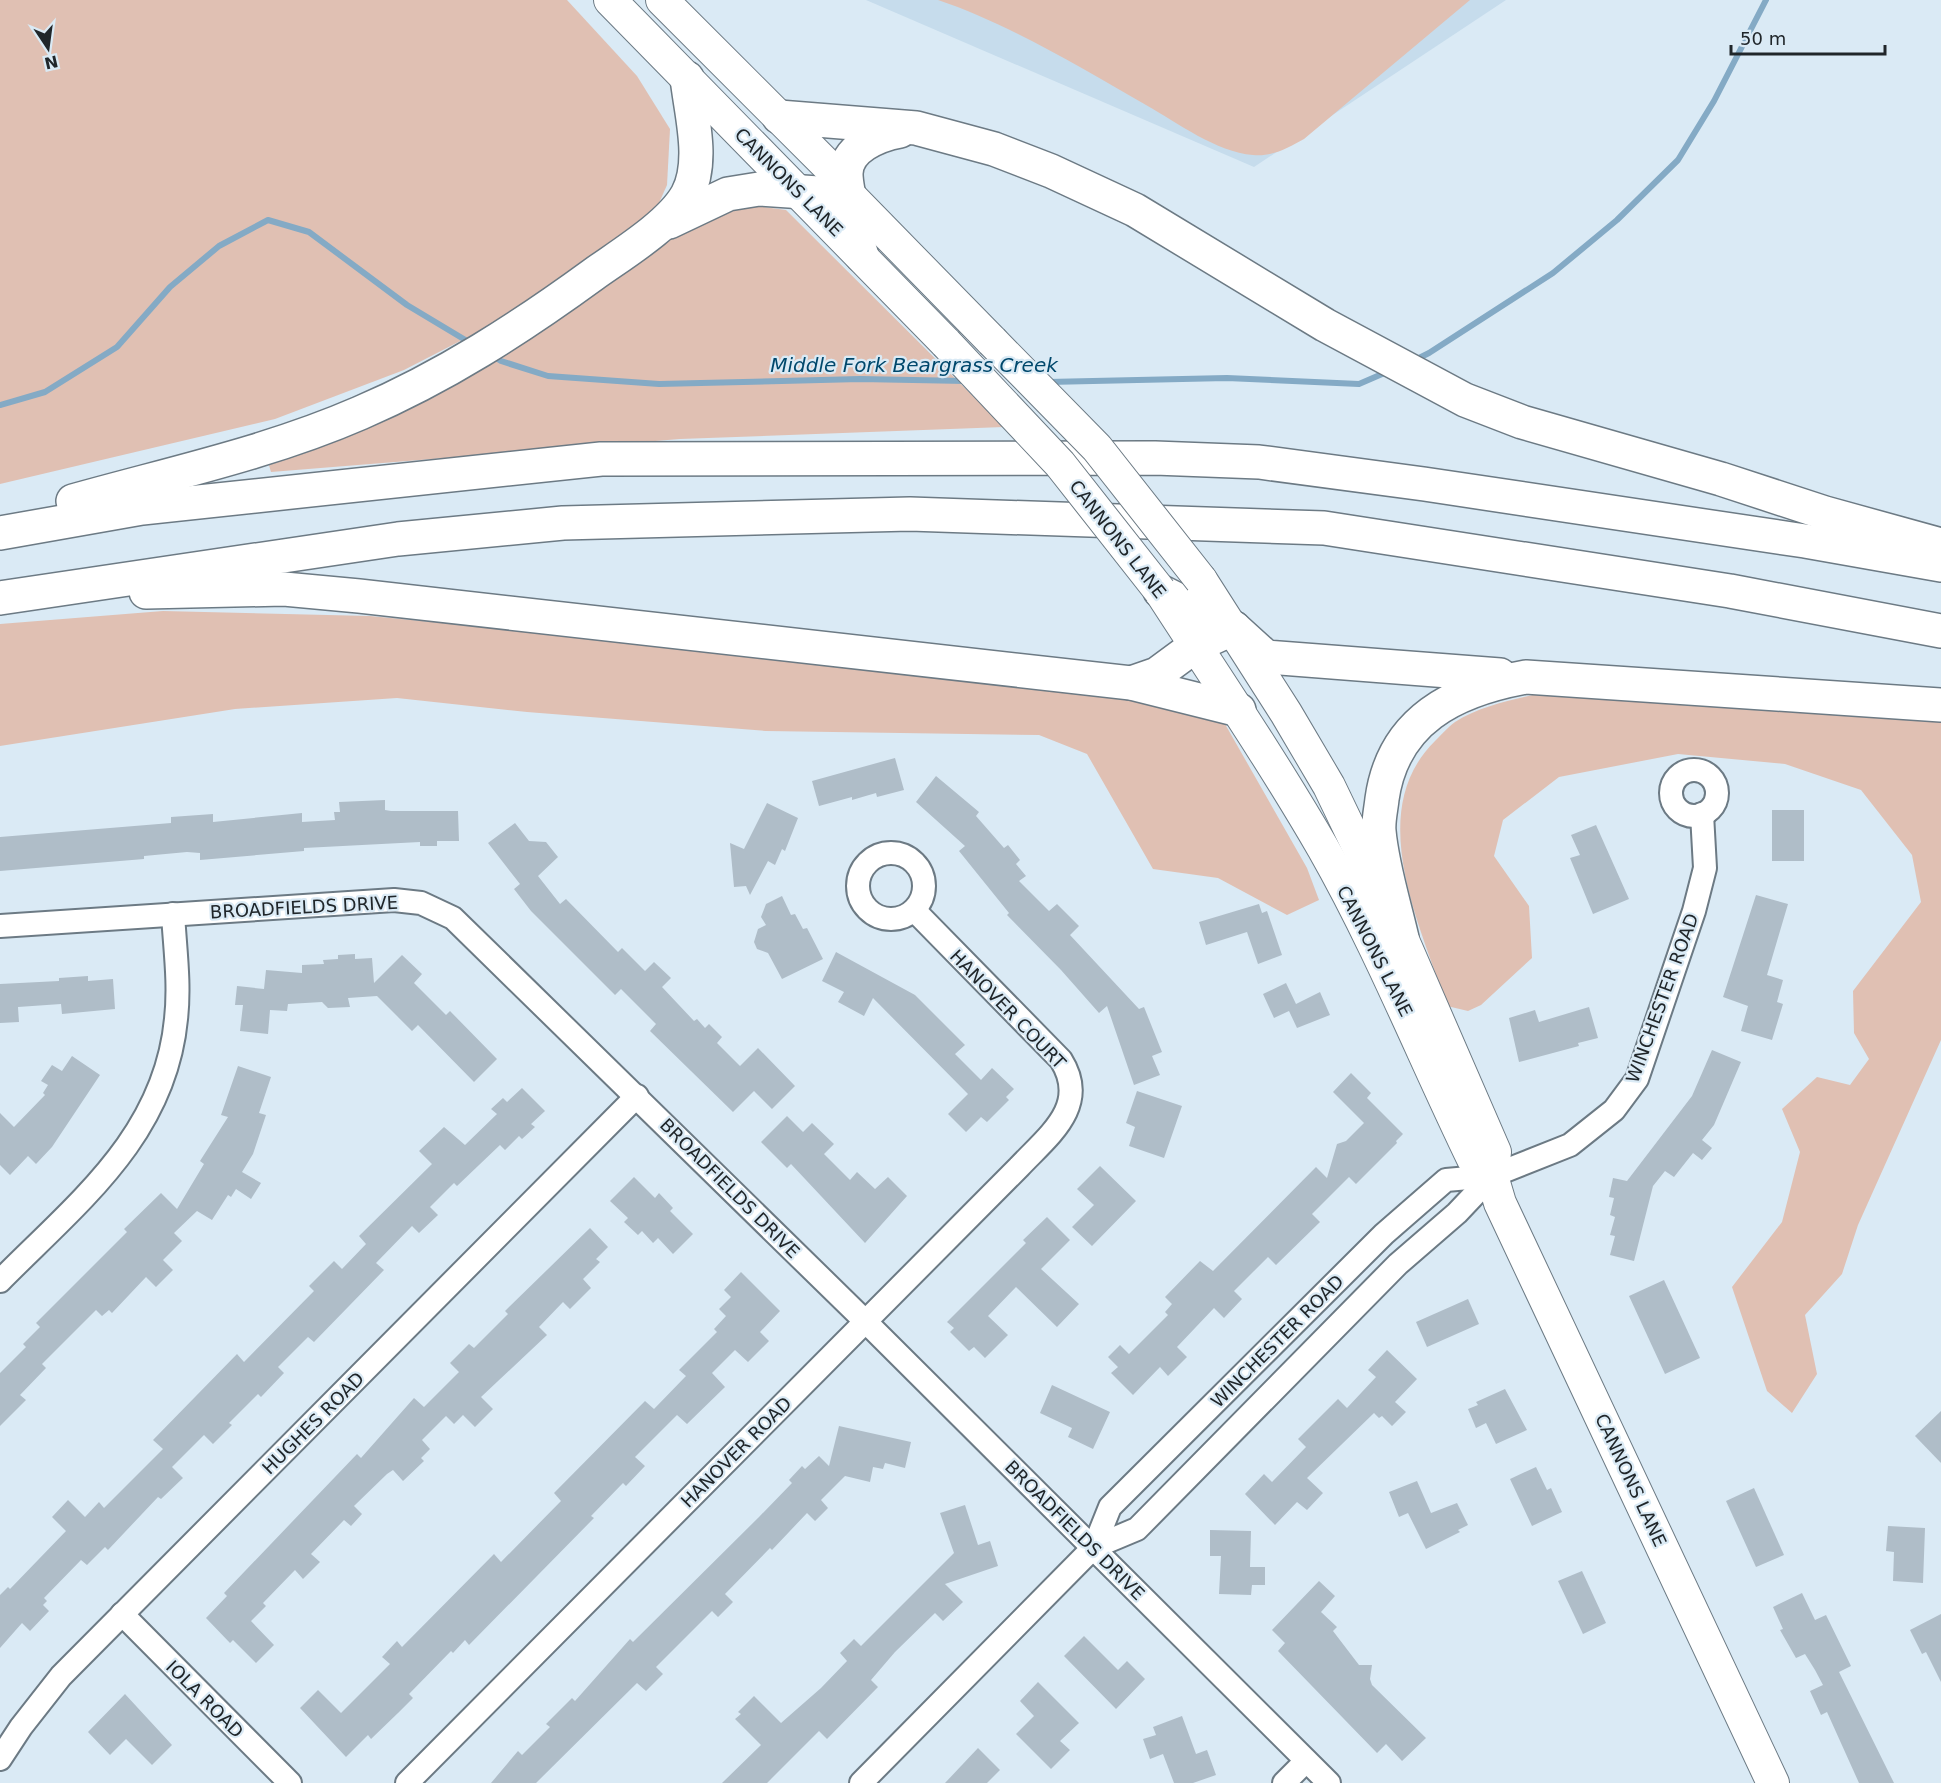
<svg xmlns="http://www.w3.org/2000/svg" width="1941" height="1783" viewBox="0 0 1941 1783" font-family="'DejaVu Sans',sans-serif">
<rect width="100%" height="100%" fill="#daeaf5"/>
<!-- built -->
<path fill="#c6dcec" d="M866 0H1506L1254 167Z"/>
<!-- green -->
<g fill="#e0c0b3">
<path d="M0 0H567L637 76 670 129 667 185 655 212 501 320 404 370 275 419 0 484Z"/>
<path d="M938 0H1470L1304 139C1288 148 1272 157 1253 155 1216 152 1178 123 1146 105 1083 69 1007 23 938 0Z"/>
<path d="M748 205 786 210 1004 427 680 439 271 472 268 462 524 337 707 215Z"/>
<path d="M163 611 370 616 627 641 982 680 1175 706 1225 724 1307 868 1319 900 1287 915 1218 878 1153 869 1087 754 1039 735 766 731 527 712 397 698 235 709 0 746V624Z"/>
<path d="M1541 693 1941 718V1040L1858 1225 1842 1274 1805 1315 1817 1374 1792 1413 1767 1391 1732 1287 1782 1222 1800 1152 1782 1109 1817 1077 1850 1085 1869 1059 1854 1033 1853 991 1921 902 1912 855 1861 790 1785 764 1678 754 1559 777 1503 820 1494 856 1529 906 1532 958 1481 1005 1468 1011 1447 1006C1421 926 1363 812 1435 741 1441 735 1448 727 1455 722 1480 706 1512 700 1541 693Z"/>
</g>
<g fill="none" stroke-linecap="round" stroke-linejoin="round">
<!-- stream -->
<g stroke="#84aac5" stroke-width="6">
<path d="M491 355 501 361 548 376 659 384 860 379 966 381"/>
<path d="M1415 360 1429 353 1553 273 1617 220 1678 160 1714 101 1766 0"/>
<path d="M1048 382 1227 378 1359 384 1389 371"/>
<path d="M0 405 45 392 117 347 170 287 219 246 268 220 309 232 407 305 472 344"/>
</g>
</g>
<!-- building -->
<g fill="#afbdc8">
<path d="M895 758 904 790 877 797 876 793 852 800V797L819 806 812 781Z"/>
<path d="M936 776 979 812 976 816 1004 848 1008 845 1020 860 1016 864 1026 876 1019 881 1049 911 1057 904 1079 926 1070 935 1139 1009 1144 1007 1162 1052 1152 1056 1160 1075 1134 1085 1107 1006 1099 1013 1061 970 1007 915 1009 913 959 851 965 846 916 802Z"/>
<path d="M385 800V810L391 811H458L459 841H437V846H420V842L304 848V851L200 860V853L187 852 144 856V859L0 871V837L171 823V817L213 814V822L302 813V822L335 820 334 812H340L339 802Z"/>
<path d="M767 803 798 818 785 851 782 849 775 865 768 861 750 895 746 886 734 887 730 843 744 849Z"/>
<rect x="1772" y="810" width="32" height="51"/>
<path d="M515 823 529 841 546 842 558 857 538 876 560 904 566 899 618 952 622 948 645 971 654 962 671 978 662 987 694 1021 697 1019 705 1028 709 1024 722 1037 717 1043 740 1066 758 1048 795 1086 772 1109 754 1091 733 1112 650 1031 656 1024 621 989 615 995 531 911 514 889 520 884 488 843Z"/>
<path d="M1596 825 1629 899 1593 914 1570 858 1580 855 1571 835Z"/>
<path d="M1756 895 1788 904 1767 975 1783 980 1777 1002 1783 1004 1772 1040 1741 1031 1748 1006 1723 997Z"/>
<path d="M782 896 791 915 795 914 803 929 807 928 823 959 782 979 768 953 757 949 754 942 758 929 766 925 761 917 766 904Z"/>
<path d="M1259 904 1262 913 1267 911 1282 955 1258 964 1247 932 1206 945 1199 922Z"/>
<path d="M836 952 915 995 965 1045 955 1054 981 1080 992 1068 1014 1089 1006 1097 1009 1100 987 1122 981 1117 966 1132 948 1114 968 1094 873 998 864 1016 838 1002 844 992 822 981Z"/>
<path d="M355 954V959L372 958 374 983 402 955 422 974 414 983 446 1015 450 1011 497 1059 474 1082 418 1025 412 1031 377 996 348 998 350 1007 328 1008 322 1002 288 1004 287 1011 270 1010 268 1034 240 1031 243 1005H235L237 986 264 989 266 970 302 973V965L324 964 323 960 338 959V955Z"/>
<path d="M88 976V981L113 979 115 1009 62 1014 61 1004 18 1007 19 1022 0 1023V984L59 981V978Z"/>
<path d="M1286 983 1296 1004 1320 992 1330 1015 1297 1028 1289 1011 1274 1018 1263 994Z"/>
<path d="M1589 1007 1598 1038 1578 1043 1579 1046 1519 1062 1509 1018 1535 1010 1539 1022Z"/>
<path d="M1712 1050 1741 1062 1714 1125 1702 1140 1712 1148 1702 1160 1693 1153 1674 1177 1665 1171 1653 1186 1634 1261 1610 1255 1615 1236 1610 1235 1615 1217 1610 1215 1614 1198 1609 1197 1613 1178 1627 1181 1692 1096Z"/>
<path d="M72 1056 100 1075 52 1147 36 1164 28 1156 10 1175 0 1165V1113L14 1127 45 1095 43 1093 48 1085 41 1081 52 1065 62 1071Z"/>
<path d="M238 1066 271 1077 259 1113 266 1115 253 1154 242 1172 261 1183 251 1199 236 1189 231 1197 228 1195 212 1220 197 1211 174 1233 182 1241 163 1260 173 1270 156 1287 146 1277 112 1313 109 1310 102 1316 96 1310 42 1364 46 1368 20 1395 26 1400 0 1426V1373L26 1347 23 1344 40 1327 36 1323 127 1232 124 1229 161 1193 177 1209 204 1164 200 1161 228 1117 221 1115Z"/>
<path d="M1351 1073 1371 1093 1367 1098 1403 1134 1396 1141 1397 1143 1356 1184 1349 1177 1312 1214 1320 1222 1276 1265 1268 1257 1234 1291 1242 1299 1224 1318 1214 1308 1177 1347 1187 1357 1168 1376 1160 1367 1133 1395 1111 1373 1118 1367 1108 1357 1120 1345 1129 1354 1168 1315 1165 1312 1172 1304 1165 1297 1200 1261 1213 1271 1316 1167 1327 1178 1337 1144 1346 1141 1364 1123 1333 1092Z"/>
<path d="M522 1088 545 1111 531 1124 535 1127 522 1139 519 1136 505 1150 500 1145 457 1186 454 1183 430 1207 438 1215 419 1233 412 1226 376 1263 384 1270 314 1342 308 1337 278 1367 284 1373 261 1397 258 1394 229 1423 232 1425 213 1444 204 1435 172 1467 183 1478 161 1499 158 1497 108 1550 105 1547 87 1565 81 1560 44 1598 47 1601 43 1605 49 1611 30 1631 22 1623 0 1648V1595L8 1587 10 1589 66 1531 52 1517 68 1500 85 1517 99 1502 104 1508 163 1449 153 1440 237 1354 244 1362 314 1291 309 1286 334 1261 342 1269 366 1244 359 1236 432 1164 419 1151 444 1127 465 1145 497 1114 491 1109 503 1098 507 1102Z"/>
<path d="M1137 1091 1182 1106 1164 1158 1129 1146 1135 1127 1126 1123Z"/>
<path d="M787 1116 803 1132 812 1123 834 1144 824 1154 850 1180 857 1172 875 1189 888 1177 907 1196 865 1243 791 1164 787 1168 761 1142Z"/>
<path d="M1100 1166 1136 1201 1092 1246 1072 1227 1094 1205 1077 1189Z"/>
<path d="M634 1177 655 1198 659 1193 673 1208 670 1211 693 1234 673 1254 658 1238 653 1243 642 1231 638 1235 624 1222 628 1218 610 1201Z"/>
<path d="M1047 1217 1070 1240 1041 1269 1079 1304 1057 1327 1016 1287 988 1316 1008 1335 985 1358 974 1347 969 1351 950 1332 954 1328 947 1322 1026 1243 1023 1240Z"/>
<path d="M590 1228 608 1247 596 1259 600 1262 583 1279 591 1288 570 1309 563 1302 539 1327 547 1335 481 1397 493 1409 475 1427 463 1415 454 1424 446 1416 422 1440 430 1449 421 1458 424 1461 403 1481 393 1470 387 1474 354 1506 362 1514 351 1526 344 1520 311 1554 320 1562 303 1579 295 1570 263 1603 266 1606 251 1621 274 1645 256 1663 233 1640 230 1643 206 1618 227 1596 224 1593 357 1454 361 1458 414 1398 424 1407 459 1372 450 1363 469 1344 474 1348 508 1314 505 1311Z"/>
<path d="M741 1272 780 1311 760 1332 769 1341 748 1362 735 1350 712 1373 725 1387 687 1424 677 1415 635 1457 645 1466 626 1486 623 1483 591 1516 594 1518 469 1645 465 1640 453 1653 451 1651 409 1694 413 1698 398 1713 371 1739 368 1735 346 1757 300 1708 318 1690 341 1713 390 1664 382 1657 397 1641 402 1647 494 1554 501 1562 561 1501 554 1493 645 1401 654 1409 686 1376 679 1370 717 1332 714 1329 726 1316 719 1309 731 1297 724 1290Z"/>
<path d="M1664 1280 1700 1358 1665 1374 1629 1296Z"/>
<path d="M1468 1299 1479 1324 1427 1347 1416 1322Z"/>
<path d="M1387 1350 1417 1379 1395 1402 1406 1412 1392 1426 1382 1416 1379 1418 1374 1413 1307 1478 1323 1493 1307 1510 1297 1502 1275 1525 1245 1494 1264 1474 1272 1482 1306 1447 1298 1439 1338 1399 1347 1408 1376 1377 1368 1370Z"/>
<path d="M1052 1385 1110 1412 1093 1449 1068 1437 1072 1428 1040 1413Z"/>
<path d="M1505 1389 1527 1430 1496 1444 1486 1423 1476 1428 1468 1409 1478 1405 1476 1402Z"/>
<path d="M1941 1411V1463L1915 1436Z"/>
<path d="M839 1426 911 1442 905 1468 885 1463 883 1469 873 1467 870 1482 845 1476 821 1500 828 1508 815 1521 807 1513 772 1550 770 1548 725 1594 733 1602 718 1617 712 1611 656 1667 663 1674 646 1691 637 1683 536 1783H491L518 1751 522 1755 550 1727 546 1724 572 1698 575 1701 630 1639 633 1642 759 1517 792 1483 789 1480 802 1466 805 1469 819 1456 829 1466Z"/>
<path d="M1536 1467 1547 1490 1551 1488 1562 1512 1532 1526 1510 1479Z"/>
<path d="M1417 1481 1431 1513 1457 1503 1468 1525 1458 1530 1460 1532 1426 1549 1408 1513 1399 1517 1389 1492Z"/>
<path d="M1754 1488 1784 1555 1756 1567 1726 1501Z"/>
<path d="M965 1505 978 1545 990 1541 998 1566 945 1584 963 1602 943 1621 935 1613 895 1652 871 1680 878 1687 827 1739 819 1731 767 1783H722L761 1745 735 1719 741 1714 738 1712 754 1696 781 1723 821 1688 847 1661 840 1653 854 1639 861 1646 954 1553 940 1513Z"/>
<path d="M1888 1526 1925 1528 1923 1583 1893 1581 1894 1552 1886 1551Z"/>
<path d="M1210 1530 1251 1531 1250 1567H1265V1585H1252L1251 1595 1219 1594 1221 1556H1210Z"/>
<path d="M1582 1571 1606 1623 1583 1634 1558 1581Z"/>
<path d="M1319 1581 1335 1596 1321 1612 1337 1627 1333 1631 1359 1665H1372L1370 1679 1372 1685 1426 1738 1402 1761 1386 1744 1377 1753 1278 1651 1285 1643 1272 1630Z"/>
<path d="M1802 1593 1815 1620 1826 1615 1851 1666 1839 1672 1894 1783H1859L1827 1712 1821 1715 1810 1691 1823 1685 1815 1670 1805 1654 1796 1658 1780 1630 1783 1629 1773 1607Z"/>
<path d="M1941 1614V1682L1926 1652 1922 1654 1910 1630Z"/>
<path d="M1084 1636 1118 1670 1127 1661 1145 1679 1116 1709 1064 1656Z"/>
<path d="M1038 1682 1079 1723 1060 1741 1070 1750 1051 1769 1016 1734 1034 1716 1020 1701Z"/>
<path d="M125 1694 172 1745 152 1765 126 1739 110 1755 88 1732Z"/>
<path d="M1182 1716 1196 1754 1207 1750 1216 1775 1193 1783H1174L1163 1754 1150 1759 1143 1739 1156 1735 1153 1727Z"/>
<path d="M978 1748 1000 1770 987 1783H945Z"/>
</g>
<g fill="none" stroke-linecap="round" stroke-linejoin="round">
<defs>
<g id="minor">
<circle cx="1694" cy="793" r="23"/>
<circle cx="891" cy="886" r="33"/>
<path d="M0 926 394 900 421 903 453 918 866 1322 1329 1783"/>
<path d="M0 1281C77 1203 165 1136 176 1019 180 984 175 949 173 914"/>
<path d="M1094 1547 1110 1507 1384 1234 1446 1180 1492 1176 1570 1145 1614 1110 1637 1079 1694 911 1705 868 1702 814"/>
<path d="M122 1614 290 1783"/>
<path d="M0 1759 21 1727 61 1676 637 1096"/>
<path d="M407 1783 1019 1167C1048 1136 1090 1106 1061 1060L914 910"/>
<path d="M861 1783 1094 1547 1137 1529 1398 1264 1457 1213 1492 1176"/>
<path d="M1284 1783 1306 1761"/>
</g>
<g id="secondary">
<path d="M610 0 946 343"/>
<path d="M662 0 829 167 849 195 992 341"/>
<path d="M1201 580 1286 713 1329 786 1402 938 1495 1152 1492 1176 1500 1203 1773 1783"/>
<path d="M1160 591C1215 676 1272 760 1323 848 1380 948 1423 1056 1473 1159L1492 1176"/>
</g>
<g id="motorway">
<path d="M779 117 916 128 994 149 1051 171 1135 210 1325 325 1465 400 1522 422 1721 479 1825 513 1941 545"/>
<path d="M669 222 728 194 759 189 849 195"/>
<path d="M862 256C855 236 851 219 849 197 848 190 846 182 846 174 846 148 878 135 900 131"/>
<path d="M73 501C169 474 268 453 360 413 444 377 520 328 594 274 622 254 670 225 687 195 705 162 691 114 687 78"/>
<path d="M0 533 142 508 601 459 1155 458 1259 462 1424 484 1805 541 1941 565"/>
<path d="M1160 591 1234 628 1266 657 1500 675"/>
<path d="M146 592 284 589 359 596 1131 683 1239 710"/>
<path d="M0 598 398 539 563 523 910 514 1324 528 1730 591 1941 631"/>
<path d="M1131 683 1157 674 1195 646 1234 628"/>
<path d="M1402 938C1394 903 1382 866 1379 831 1378 821 1381 809 1382 799 1393 720 1454 690 1526 677L1941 705"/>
</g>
</defs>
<!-- minor casing -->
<use href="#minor" stroke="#6c7a84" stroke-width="26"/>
<!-- secondary casing -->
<use href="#secondary" stroke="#6c7a84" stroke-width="34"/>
<!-- motorway casing -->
<use href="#motorway" stroke="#6c7a84" stroke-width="36"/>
<!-- minor -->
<use href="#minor" stroke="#fff" stroke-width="22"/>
<!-- secondary -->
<use href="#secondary" stroke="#fff" stroke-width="32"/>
<!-- motorway -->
<use href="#motorway" stroke="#fff" stroke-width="33"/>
<defs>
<g id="secondary-bridge">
<path d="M992 341 1097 448 1201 580"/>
<path d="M946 343 1060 464 1160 591"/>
</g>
</defs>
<!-- secondary-bridge casing -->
<use href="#secondary-bridge" stroke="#6c7a84" stroke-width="34" stroke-linecap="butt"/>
<!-- secondary-bridge -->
<use href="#secondary-bridge" stroke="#fff" stroke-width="32"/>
</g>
<g text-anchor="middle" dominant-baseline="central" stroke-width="4.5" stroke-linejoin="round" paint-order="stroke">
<!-- street labels -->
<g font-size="18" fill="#20262a" stroke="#daeaf5">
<text transform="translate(789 182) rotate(45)">CANNONS LANE</text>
<text transform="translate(1118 539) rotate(52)">CANNONS LANE</text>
<text transform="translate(304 907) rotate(-3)">BROADFIELDS DRIVE</text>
<text transform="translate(1375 951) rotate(63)">CANNONS LANE</text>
<text transform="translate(1662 998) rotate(-70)">WINCHESTER ROAD</text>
<text transform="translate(1008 1009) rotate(46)">HANOVER COURT</text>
<text transform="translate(730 1188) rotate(45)">BROADFIELDS DRIVE</text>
<text transform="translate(1277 1341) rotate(-45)">WINCHESTER ROAD</text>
<text transform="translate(313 1423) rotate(-45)">HUGHES ROAD</text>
<text transform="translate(736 1452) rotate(-45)">HANOVER ROAD</text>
<text transform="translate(1631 1480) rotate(65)">CANNONS LANE</text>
<text transform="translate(1075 1530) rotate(45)">BROADFIELDS DRIVE</text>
<text transform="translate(205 1699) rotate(45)">IOLA ROAD</text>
</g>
<!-- water labels -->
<g font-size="20" font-style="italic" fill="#00486c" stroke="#daeaf5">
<text x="914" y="365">Middle Fork Beargrass Creek</text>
</g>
</g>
<!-- north arrow -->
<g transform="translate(48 48) rotate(167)" stroke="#daeaf5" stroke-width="4.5" paint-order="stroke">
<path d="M0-4.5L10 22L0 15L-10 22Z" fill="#20262a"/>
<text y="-9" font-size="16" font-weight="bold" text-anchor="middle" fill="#20262a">N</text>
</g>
<!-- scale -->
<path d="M1731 45v9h154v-9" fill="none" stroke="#20262a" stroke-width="3"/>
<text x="1740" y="45" font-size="18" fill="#20262a" stroke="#daeaf5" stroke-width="4.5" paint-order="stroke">50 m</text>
</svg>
